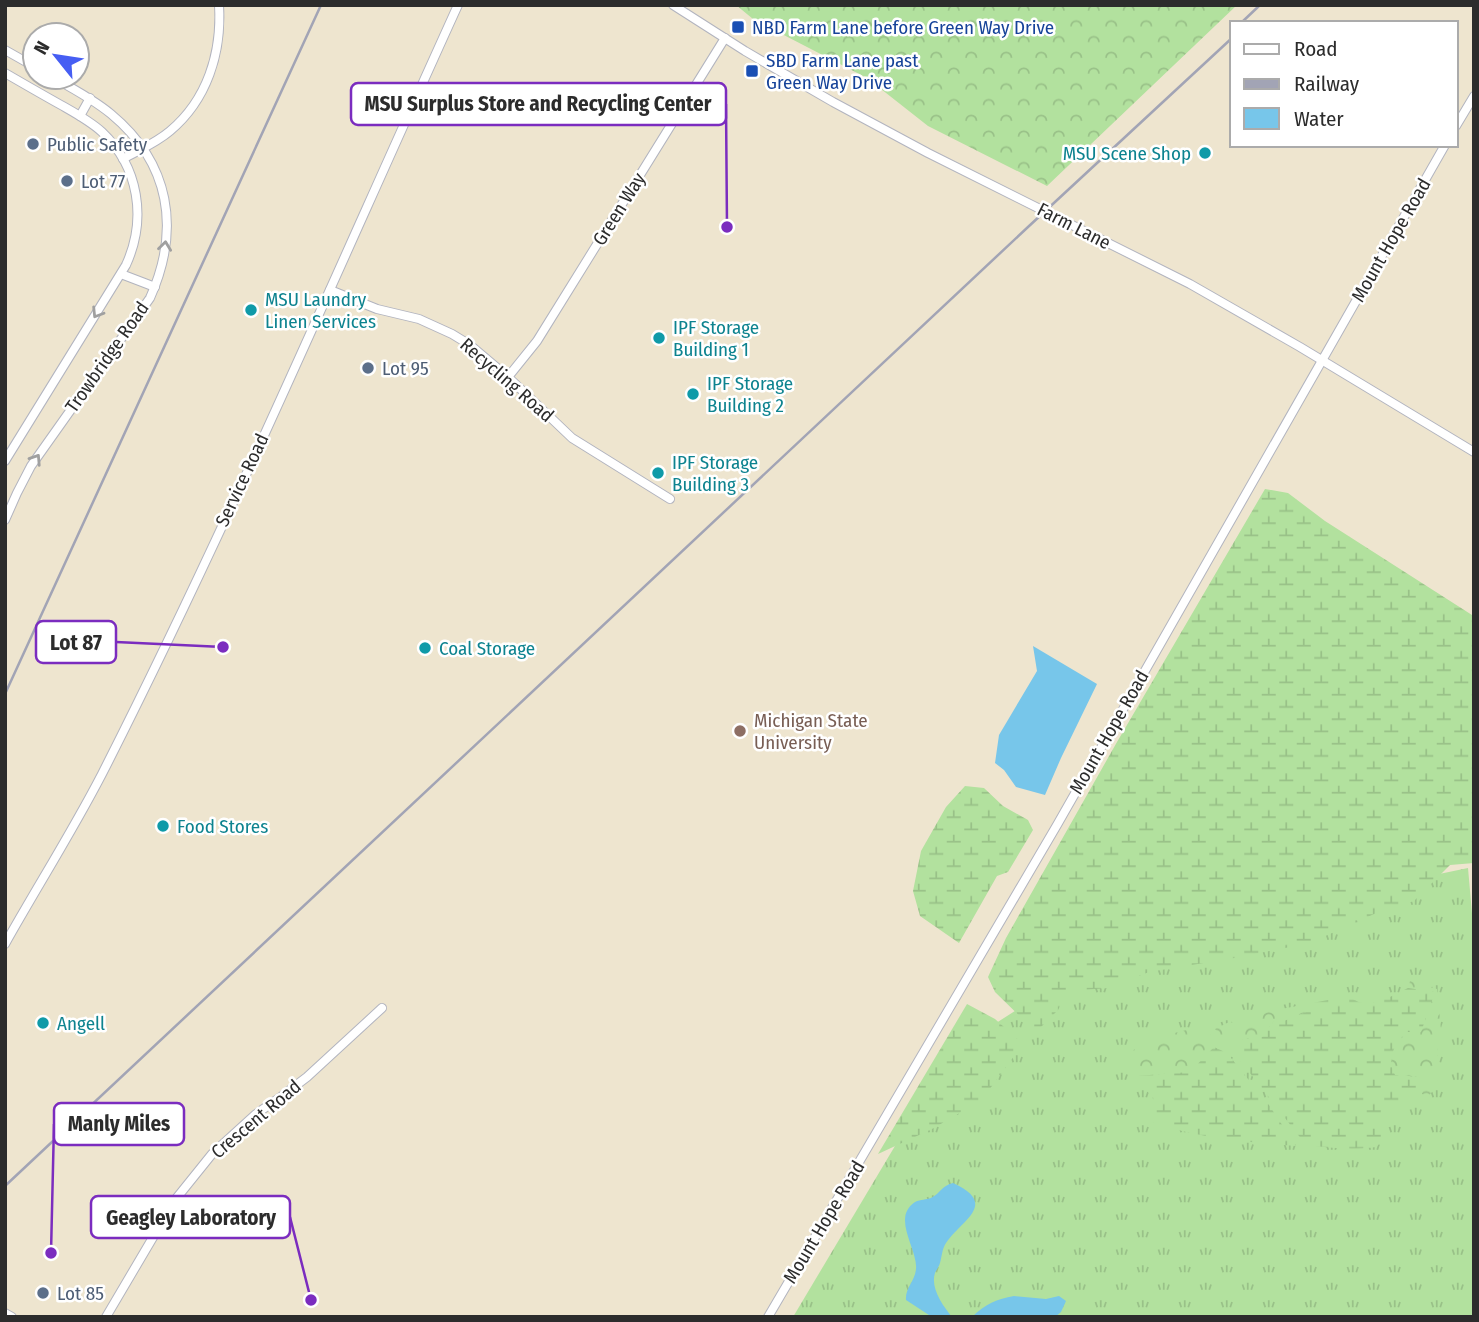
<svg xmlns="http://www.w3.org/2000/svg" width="1479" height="1322" viewBox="0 0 1479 1322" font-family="'Fira Sans Condensed',sans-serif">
<defs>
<pattern id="grass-tufts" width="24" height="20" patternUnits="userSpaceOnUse" patternTransform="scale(1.75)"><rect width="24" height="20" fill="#b2e19e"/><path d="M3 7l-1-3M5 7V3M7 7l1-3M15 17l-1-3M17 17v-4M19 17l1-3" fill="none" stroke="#99c188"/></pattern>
<pattern id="forest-crowns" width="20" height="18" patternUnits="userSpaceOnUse" patternTransform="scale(1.75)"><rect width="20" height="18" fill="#b2e19e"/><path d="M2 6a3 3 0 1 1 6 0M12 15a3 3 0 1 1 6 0" fill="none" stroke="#99c188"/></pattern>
<pattern id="wetland-marsh" width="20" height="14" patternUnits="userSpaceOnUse" patternTransform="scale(1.75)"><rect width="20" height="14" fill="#b2e19e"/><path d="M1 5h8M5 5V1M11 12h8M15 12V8" fill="none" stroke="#99c188"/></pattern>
</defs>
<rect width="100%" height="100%" fill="#ede8df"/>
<!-- education -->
<path fill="#eee5cf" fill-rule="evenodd" d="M5 5H1474V1317H5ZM1232 23H1456V145H1232ZM35 35H77V77H35Z"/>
<!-- grass -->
<path fill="url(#grass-tufts)" d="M1468 868 1474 936V1317H793L951 1052 1127 939Z"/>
<!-- forest -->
<g fill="url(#forest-crowns)">
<path d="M736 5H1237L1047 186 928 126 867 78 753 19Z"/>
<path d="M1410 981 1437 989 1441 1030 1437 1052 1441 1069 1434 1090 1428 1096 1422 1094 1419 1077 1395 1075 1391 1065 1395 1045 1407 1032 1434 992 1408 988Z"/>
<path d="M1308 1004 1306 1012 1284 1021 1276 1018 1262 1037 1225 1041 1215 1029 1227 1023 1255 1019 1264 1012Z"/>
<path d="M1202 1026 1217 1042 1190 1072 1136 1076 1128 1065 1132 1051 1151 1039Z"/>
</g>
<!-- wetland -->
<g fill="url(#wetland-marsh)">
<path d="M1265 489 1288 493 1325 521 1472 615 1474 617V863L1450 865 1414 901 1374 914 1310 943 1234 958 1149 972 1108 988 1068 991 1058 1010 1036 1032 995 992 988 977 1006 938 1117 742Z"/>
<path d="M965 786 984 788 1003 806 1028 820 1033 830 1008 872 997 876 959 943 920 916 913 891 921 851 946 807Z"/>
<path d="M1408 988 1435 992 1421 1032H1407C1394 1046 1386 1057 1395 1075L1419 1077 1425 1080 1422 1094 1404 1103 1384 1117 1383 1140 1376 1147C1352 1150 1330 1148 1306 1145L1225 1041 1262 1037 1276 1018H1279L1284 1021 1306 1012 1308 1004 1347 996C1352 998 1358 1003 1363 1003 1379 1004 1394 995 1408 988Z"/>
<path d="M967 1004 995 1019 1023 1044 989 1090 975 1104 932 1129 878 1154Z"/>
<path d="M1214 1047 1227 1053 1269 1105 1296 1146C1250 1142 1191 1138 1148 1120L1154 1100 1136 1076 1190 1072Z"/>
</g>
<!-- water -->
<g fill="#77c6ea">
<path d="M1033 646 1097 684 1061 758 1045 795 1016 787 1004 770 995 763 999 735 1037 671Z"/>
<path d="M953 1183C999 1204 962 1220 946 1243 942 1249 942 1256 940 1263 939 1267 936 1270 935 1273 930 1288 943 1306 952 1317H932L906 1300C905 1288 915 1281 916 1269 918 1249 891 1218 915 1202 921 1199 926 1200 931 1198 941 1193 941 1186 953 1183Z"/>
<path d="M1014 1296 1046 1299 1059 1296 1066 1301 1061 1312 1055 1317H972C985 1304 997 1299 1014 1296Z"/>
</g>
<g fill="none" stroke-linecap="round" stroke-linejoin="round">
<defs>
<g id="minor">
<path d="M673 5 745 51 833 102 928 153 1190 284 1300 347 1474 452"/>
<path d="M5 50 35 67"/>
<path d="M5 73C24 84 43 95 61 105 75 113 90 121 102 132 139 167 147 219 126 265L5 461"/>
<path d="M80 116 90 98"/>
<path d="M1456 126 1474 96"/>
<path d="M123 159C139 150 156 143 170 131 207 100 222 53 219 5"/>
<path d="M121 274 155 287"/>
<path d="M330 290 377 309 419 319 452 334 470 345 508 377 572 438 670 499"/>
<path d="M508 377 537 341 725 38"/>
<path d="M5 520 17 493 31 466 150 298C181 229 170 163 111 114 93 99 72 88 52 77"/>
<path d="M5 944C37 887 72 832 102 774 230 522 341 262 458 5"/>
<path d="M5 1313 12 1317"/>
<path d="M106 1317 175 1200 212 1154 256 1114 282 1096 307 1077 382 1008"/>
<path d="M768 1317 1057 825 1445 145"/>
</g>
</defs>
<!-- minor casing -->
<use href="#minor" stroke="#b2b4bf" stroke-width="10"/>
<!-- minor -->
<use href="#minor" stroke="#fff" stroke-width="8"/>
<!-- rail -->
<g stroke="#a2a4b5" stroke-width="2.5">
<path d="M1241 23 1260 5"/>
<path d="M5 694 321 5"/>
<path d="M5 1186 1028 227 1232 38"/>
</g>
</g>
<!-- one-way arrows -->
<defs><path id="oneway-chevron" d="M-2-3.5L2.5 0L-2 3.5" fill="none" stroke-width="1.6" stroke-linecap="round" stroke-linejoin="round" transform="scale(1.75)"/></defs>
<g stroke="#a0a0a0">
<use href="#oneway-chevron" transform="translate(165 246) rotate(-83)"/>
<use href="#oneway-chevron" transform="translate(97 313) rotate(122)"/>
<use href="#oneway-chevron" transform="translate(36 459) rotate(-57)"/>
</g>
<!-- markers -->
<g fill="#1a4fb4" stroke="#fff" stroke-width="2.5">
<rect x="731" y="20" width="14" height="14" rx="3.5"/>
<rect x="745" y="64" width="14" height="14" rx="3.5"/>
</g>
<g fill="#5c6f8a" stroke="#fff" stroke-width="2.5">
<circle cx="33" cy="144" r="7"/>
<circle cx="67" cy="181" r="7"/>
<circle cx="368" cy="368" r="7"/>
<circle cx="43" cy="1293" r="7"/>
</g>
<g fill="#0f9aa8" stroke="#fff" stroke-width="2.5">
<circle cx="1205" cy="153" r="7"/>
<circle cx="251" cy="310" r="7"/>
<circle cx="659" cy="338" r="7"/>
<circle cx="693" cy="394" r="7"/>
<circle cx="658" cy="473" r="7"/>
<circle cx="425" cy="648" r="7"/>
<circle cx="163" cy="826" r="7"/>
<circle cx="43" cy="1023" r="7"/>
</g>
<circle fill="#8d6e63" stroke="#fff" stroke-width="2.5" cx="740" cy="731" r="7"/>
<g text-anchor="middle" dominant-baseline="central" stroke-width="5" stroke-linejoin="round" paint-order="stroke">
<!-- transit labels -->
<g font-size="19" fill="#164399" stroke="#fff" text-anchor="start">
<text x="752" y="27">NBD Farm Lane before Green Way Drive</text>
<text x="766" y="60">SBD Farm Lane past<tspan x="766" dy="22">Green Way Drive</tspan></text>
</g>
<!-- service labels -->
<g font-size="19" fill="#4e5e75" stroke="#fff" text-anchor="start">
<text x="47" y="144">Public Safety</text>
<text x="81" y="181">Lot 77</text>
<text x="382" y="368">Lot 95</text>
<text x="57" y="1293">Lot 85</text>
</g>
<!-- culture labels -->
<g font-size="19" fill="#0d838f" stroke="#fff" text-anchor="start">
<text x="1191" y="153" text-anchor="end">MSU Scene Shop</text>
<text x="265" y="299">MSU Laundry<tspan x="265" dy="22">Linen Services</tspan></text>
<text x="673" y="327">IPF Storage<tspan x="673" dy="22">Building 1</tspan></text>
<text x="707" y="383">IPF Storage<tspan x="707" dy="22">Building 2</tspan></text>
<text x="672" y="462">IPF Storage<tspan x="672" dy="22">Building 3</tspan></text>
<text x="439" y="648">Coal Storage</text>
<text x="177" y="826">Food Stores</text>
<text x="57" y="1023">Angell</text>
</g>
<!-- street labels -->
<g font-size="19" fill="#2c2c2c" stroke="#fff">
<text transform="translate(619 209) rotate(-58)">Green Way</text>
<text transform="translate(1074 226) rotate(27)">Farm Lane</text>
<text transform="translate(1391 240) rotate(-60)">Mount Hope Road</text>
<text transform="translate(107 357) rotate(-55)">Trowbridge Road</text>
<text transform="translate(507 380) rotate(41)">Recycling Road</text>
<text transform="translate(242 480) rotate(-65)">Service Road</text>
<text transform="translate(1109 732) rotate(-60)">Mount Hope Road</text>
<text transform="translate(256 1119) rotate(-40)">Crescent Road</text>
<text transform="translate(824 1222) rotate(-59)">Mount Hope Road</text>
</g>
<!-- education labels -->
<g font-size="19" fill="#785e54" stroke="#fff" text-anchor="start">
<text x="754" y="720">Michigan State<tspan x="754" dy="22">University</tspan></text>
</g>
</g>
<!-- callouts -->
<path fill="none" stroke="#7b2cbf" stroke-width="2.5" d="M727 227L726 104M223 647L116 642M51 1253L54 1124M311 1300L290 1217"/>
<g fill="#7b2cbf" stroke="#fff" stroke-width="2.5">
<circle cx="727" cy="227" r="7"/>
<circle cx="223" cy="647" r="7"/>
<circle cx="51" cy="1253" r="7"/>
<circle cx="311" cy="1300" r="7"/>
</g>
<g fill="#fff" stroke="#7b2cbf" stroke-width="2.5">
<rect x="351" y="83" width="375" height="42" rx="7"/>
<rect x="36" y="621" width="80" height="42" rx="7"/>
<rect x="54" y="1103" width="130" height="42" rx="7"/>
<rect x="91" y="1196" width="199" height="42" rx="7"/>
</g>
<g font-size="21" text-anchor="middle" font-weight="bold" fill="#2c2c2c">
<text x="538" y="111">MSU Surplus Store and Recycling Center</text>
<text x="76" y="650">Lot 87</text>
<text x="119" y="1131">Manly Miles</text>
<text x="191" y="1225">Geagley Laboratory</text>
</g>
<!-- border -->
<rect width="1479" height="1322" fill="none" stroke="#2c2c2c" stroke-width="14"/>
<!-- legend -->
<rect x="1230" y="21" width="228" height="126" fill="#ffffff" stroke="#ababab" stroke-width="2"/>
<rect x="1244" y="44" width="35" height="10" fill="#ffffff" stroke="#ababab" stroke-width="2"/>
<text x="1294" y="56" font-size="21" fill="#2c2c2c">Road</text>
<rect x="1244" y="79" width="35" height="10" fill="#a2a4b5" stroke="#ababab" stroke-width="2"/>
<text x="1294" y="91" font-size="21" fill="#2c2c2c">Railway</text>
<rect x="1244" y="108" width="35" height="21" fill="#77c6ea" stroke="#ababab" stroke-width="2"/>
<text x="1294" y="126" font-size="21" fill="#2c2c2c">Water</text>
<!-- north arrow -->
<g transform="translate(56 56) rotate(300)"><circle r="33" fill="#ffffff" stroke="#ababab" stroke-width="2"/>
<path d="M0-5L12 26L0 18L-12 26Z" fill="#465ef3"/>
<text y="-10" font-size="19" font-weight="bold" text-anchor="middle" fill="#2c2c2c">N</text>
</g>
</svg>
